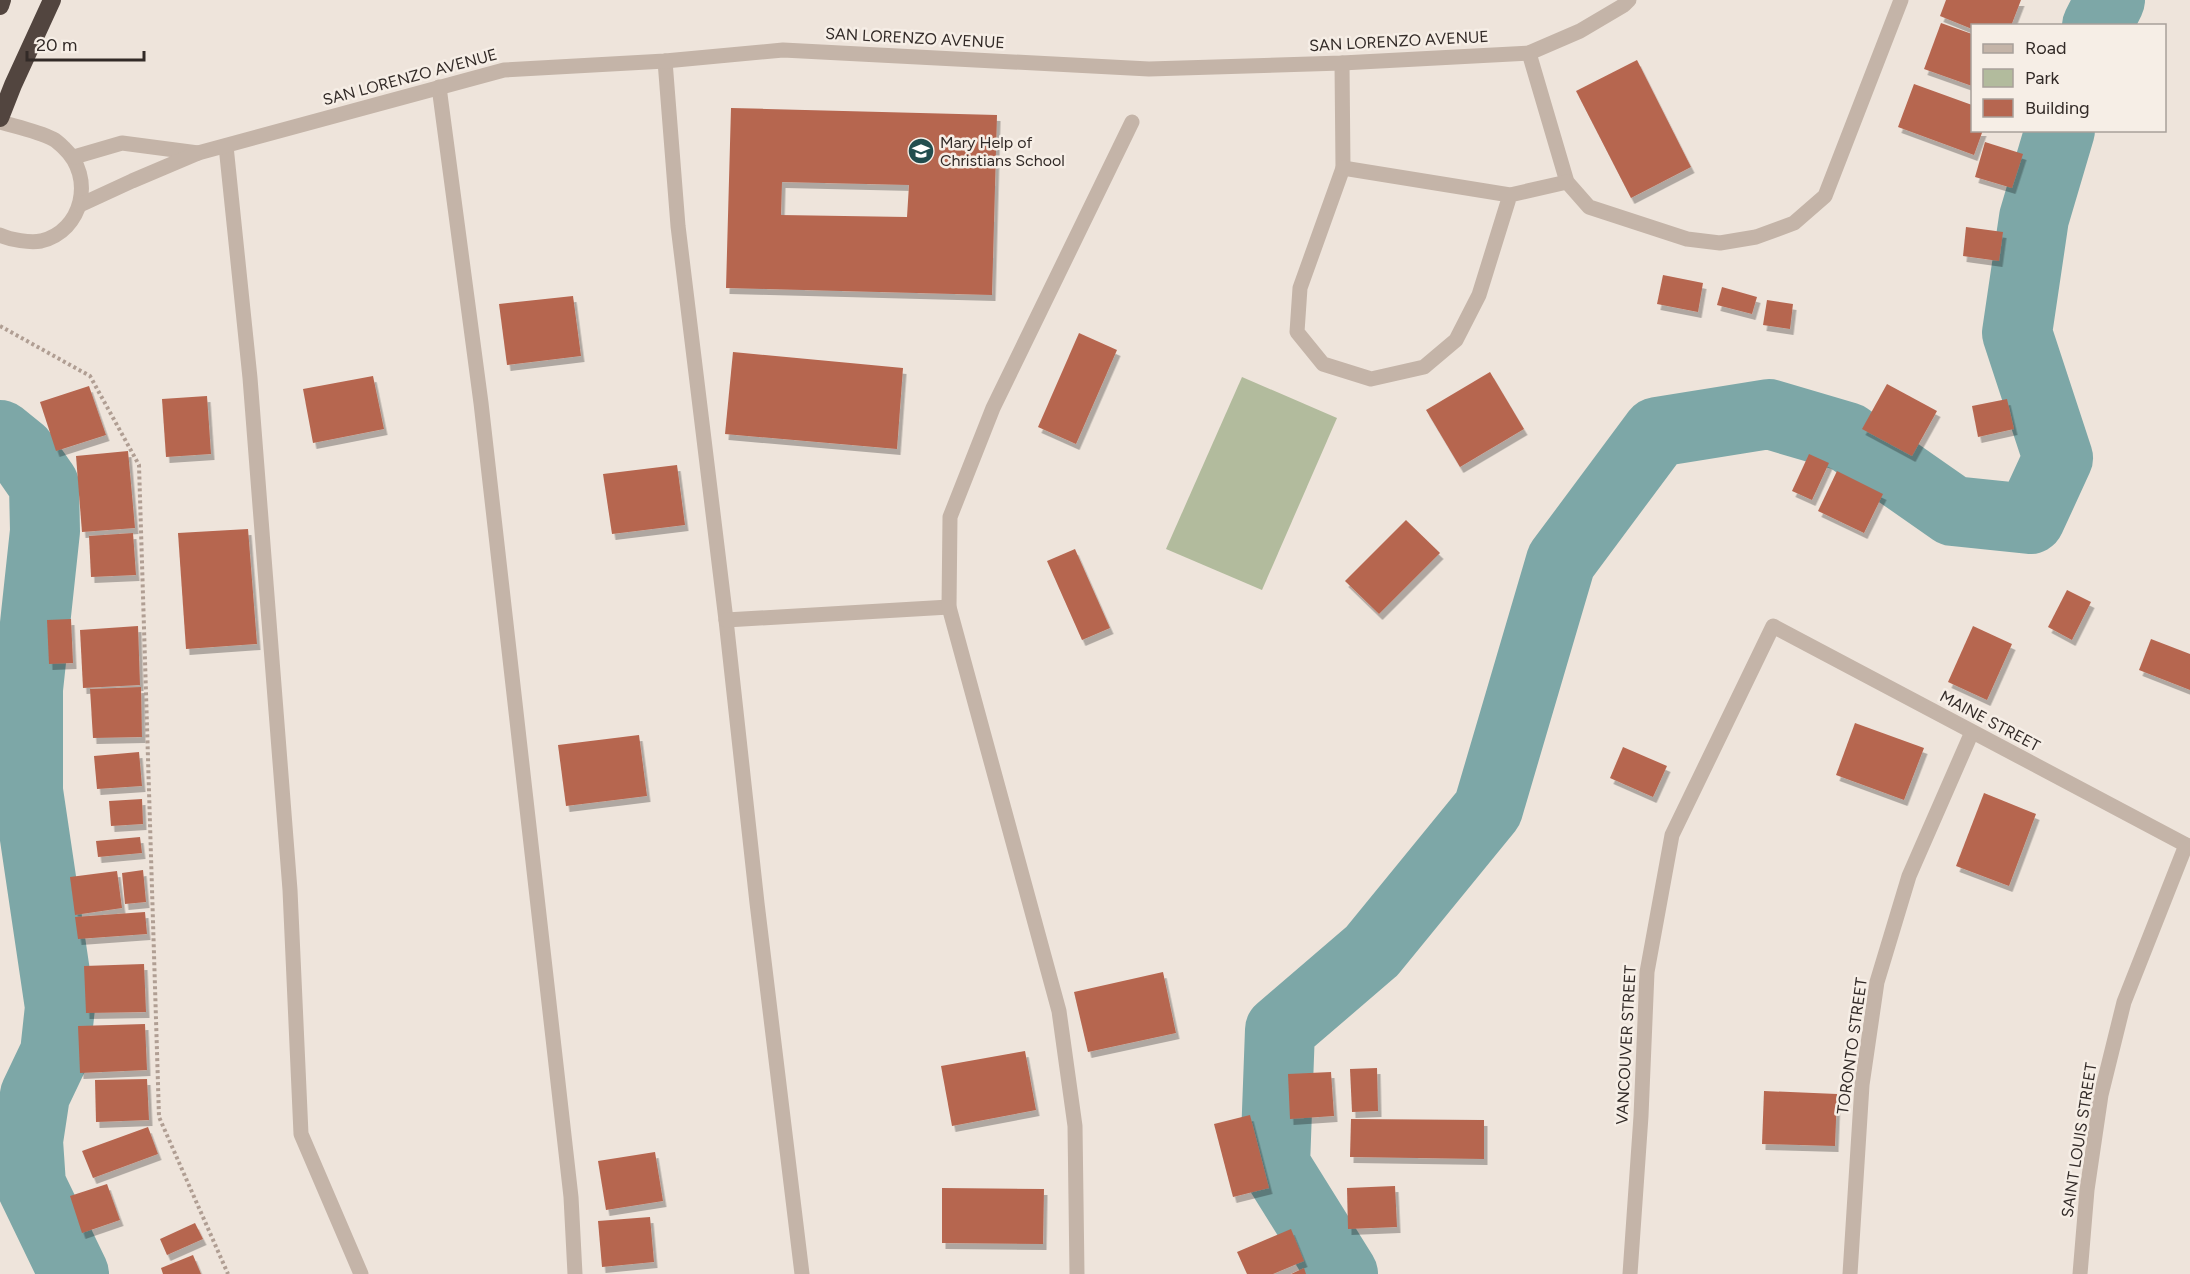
<svg xmlns="http://www.w3.org/2000/svg" width="2190" height="1274" viewBox="0 0 2190 1274" font-family="Figtree,sans-serif">
<defs>
<filter id="shadow"><feDropShadow dx="3.5" dy="6" stdDeviation="0" flood-color="#0004"/></filter>
</defs>
<rect width="100%" height="100%" fill="#eee4db"/>
<!-- green -->
<path fill="#b2bb9d" d="M1242 377 1337 418 1262 590 1166 549Z"/>
<g fill="none" stroke-linecap="round" stroke-linejoin="round">
<!-- river -->
<g stroke="#7da7a7" stroke-width="70">
<path d="M2097 26 2110 0"/>
<path d="M0 435 21 452 44 485 45 531 28 689V791L60 1007 55 1053 35 1095 28 1141 31 1185 74 1274"/>
<path d="M1343 1274 1275 1165 1280 1030 1372 951 1488 809 1561 561 1657 432 1769 414 1847 437 1953 511 2030 519 2058 458 2017 333 2034 218 2060 130"/>
</g>
</g>
<!-- building -->
<g fill="#b66650" fill-rule="evenodd" filter="url(#shadow)">
<path d="M1946 0H2021L2011 26H1972V29L1940 16Z"/>
<path d="M1941 23 1972 34V86L1924 69Z"/>
<path d="M1637 60 1691 167 1631 198 1576 91Z"/>
<path d="M1914 84 1972 105V130H1983L1974 155 1898 127Z"/>
<path d="M731 108 997 115 992 295 726 288ZM782 182 909 185 907 217 781 215Z"/>
<path d="M1985 142 2023 154 2012 188 1975 177Z"/>
<path d="M1966 227 2003 232 1999 261 1963 256Z"/>
<path d="M1663 275 1703 283 1698 312 1657 304Z"/>
<path d="M1722 287 1757 297 1752 314 1717 305Z"/>
<path d="M573 296 581 356 507 365 499 304Z"/>
<path d="M1767 300 1793 304 1790 329 1763 325Z"/>
<path d="M1079 333 1117 350 1076 444 1038 427Z"/>
<path d="M733 352 903 368 897 449 725 434Z"/>
<path d="M1490 372 1524 429 1460 467 1426 410Z"/>
<path d="M373 376 384 429 313 443 303 389Z"/>
<path d="M1887 384 1937 411 1912 456 1862 429Z"/>
<path d="M89 386 106 435 56 451 40 402Z"/>
<path d="M207 396 211 454 166 457 162 399Z"/>
<path d="M2007 399 2014 429 1978 437 1972 406Z"/>
<path d="M128 451 135 528 82 532 76 456Z"/>
<path d="M1809 454 1829 463 1812 500 1792 491Z"/>
<path d="M677 465 685 525 612 534 603 474Z"/>
<path d="M1837 471 1883 494 1864 533 1818 511Z"/>
<path d="M1406 520 1440 553 1379 614 1345 581Z"/>
<path d="M248 529 257 644 186 649 178 533Z"/>
<path d="M133 533 136 575 91 577 89 536Z"/>
<path d="M1075 549 1110 628 1082 640 1047 561Z"/>
<path d="M2067 590 2091 602 2072 640 2048 627Z"/>
<path d="M71 619 73 663 49 664 47 620Z"/>
<path d="M138 626 140 685 83 688 80 630Z"/>
<path d="M1973 626 2012 644 1987 700 1948 682Z"/>
<path d="M2151 639 2190 654V690L2139 670Z"/>
<path d="M141 687 142 737 93 738 90 689Z"/>
<path d="M1855 723 1924 748 1904 800 1836 775Z"/>
<path d="M639 735 647 796 566 806 558 745Z"/>
<path d="M1623 747 1667 766 1653 797 1610 778Z"/>
<path d="M139 752 142 786 97 789 94 756Z"/>
<path d="M1984 793 2036 814 2009 886 1956 866Z"/>
<path d="M142 799 143 824 111 826 109 801Z"/>
<path d="M140 837 142 853 98 857 96 841Z"/>
<path d="M143 870 146 902 125 904 122 873Z"/>
<path d="M117 871 122 908 75 915 70 877Z"/>
<path d="M145 912 147 934 78 939 75 917Z"/>
<path d="M144 964 146 1012 86 1013 84 966Z"/>
<path d="M1163 972 1176 1033 1088 1052 1074 992Z"/>
<path d="M145 1024 147 1070 80 1073 78 1026Z"/>
<path d="M1025 1051 1036 1110 952 1126 941 1066Z"/>
<path d="M1377 1068 1378 1111 1352 1112 1350 1069Z"/>
<path d="M1331 1072 1334 1116 1290 1119 1288 1074Z"/>
<path d="M147 1079 149 1120 96 1122 95 1080Z"/>
<path d="M1764 1091 1837 1094 1835 1146 1762 1144Z"/>
<path d="M1250 1115 1269 1188 1233 1197 1214 1124Z"/>
<path d="M1351 1119 1484 1120V1159L1350 1157Z"/>
<path d="M148 1127 158 1154 93 1178 82 1151Z"/>
<path d="M655 1152 663 1201 606 1210 598 1161Z"/>
<path d="M107 1184 120 1220 82 1233 70 1196Z"/>
<path d="M1395 1186 1397 1227 1348 1229 1347 1188Z"/>
<path d="M942 1188 1044 1189 1043 1244 942 1243Z"/>
<path d="M650 1217 654 1262 602 1267 598 1221Z"/>
<path d="M195 1223 203 1239 167 1255 160 1239Z"/>
<path d="M1291 1229 1304 1261 1273 1274H1247L1237 1252Z"/>
<path d="M193 1255 201 1274H163L161 1268Z"/>
<path d="M1304 1268 1306 1274H1291Z"/>
</g>
<g fill="none" stroke-linecap="round" stroke-linejoin="round">
<!-- path -->
<path stroke="#b09e93" stroke-width="4" stroke-dasharray="3 3" stroke-linecap="butt" d="M0 326 90 376 139 465 159 1117 228 1274"/>
<!-- street -->
<g stroke="#c4b4a8" stroke-width="15">
<path d="M1529 53 1567 182 1589 207 1687 239 1720 243 1756 237 1794 223 1825 196 1901 0"/>
<path d="M665 61 678 226 726 620 757 903 802 1274"/>
<path d="M1342 63 1343 168"/>
<path d="M439 87 481 403 571 1197 575 1274"/>
<path d="M0 122C17 127 37 131 53 139 57 141 61 145 64 148 95 177 83 231 41 241 30 243 11 240 0 235"/>
<path d="M226 146 250 378 290 890 301 1134 361 1274"/>
<path d="M74 157 122 143 198 153"/>
<path d="M1510 195 1479 295 1456 340 1424 367 1371 379 1323 364 1297 332 1300 288 1343 168 1510 195 1567 182"/>
<path d="M80 205 132 181 198 153 504 70 665 61 783 50 1149 69 1342 63 1529 53 1580 31 1624 5 1629 0"/>
<path d="M726 620 949 607"/>
<path d="M1077 1274 1075 1126 1059 1011 949 607 950 517 993 408 1132 122"/>
<path d="M1630 1274 1641 1116 1647 972 1672 835 1773 626 2190 847"/>
<path d="M1850 1274 1862 1085 1877 982 1909 876 1972 732"/>
<path d="M2080 1274 2087 1190 2101 1095 2124 1002 2186 845"/>
</g>
<!-- highway -->
<g stroke="#52453f" stroke-width="18">
<path d="M0 6 2 0"/>
<path d="M0 118 13 85 52 0"/>
</g>
</g>
<!-- icons -->
<defs>
<symbol id="school-disc" viewBox="-11 -11 22 22"><circle r="9.5" fill="#224d4e" stroke="#f6eee6"/><path d="M0-5L7-2L0 1L-7-2ZM-4 1L0 2.5L4 1V4Q0 6-4 4Z" fill="#fff"/></symbol>
</defs>
<g fill-rule="evenodd">
<use href="#school-disc" x="906" y="136" width="30" height="30"/>
</g>
<g text-anchor="middle" dominant-baseline="central" stroke-width="5" stroke-linejoin="round" paint-order="stroke">
<!-- street labels -->
<g font-size="16" fill="#322a27" stroke="#f6eee6">
<text transform="translate(915 38) rotate(3)">SAN LORENZO AVENUE</text>
<text transform="translate(1399 41) rotate(-3)">SAN LORENZO AVENUE</text>
<text transform="translate(410 77) rotate(-15)">SAN LORENZO AVENUE</text>
<text transform="translate(1990 721) rotate(28)">MAINE STREET</text>
<text transform="translate(1626 1045) rotate(-87)">VANCOUVER STREET</text>
<text transform="translate(1852 1046) rotate(-82)">TORONTO STREET</text>
<text transform="translate(2079 1140) rotate(-81)">SAINT LOUIS STREET</text>
</g>
<!-- poi labels -->
<g font-size="16" fill="#322a27" stroke="#f6eee6" text-anchor="start">
<text x="940" y="142">Mary Help of<tspan x="940" dy="18">Christians School</tspan></text>
</g>
</g>
<!-- legend -->
<rect x="1971" y="24" width="195" height="108" fill="#f6eee6" stroke="#a8a09a" stroke-width="1.5"/>
<rect x="1983" y="44" width="30" height="9" fill="#c4b4a8" stroke="#a8a09a" stroke-width="1.5"/>
<text x="2025" y="54" font-size="18" fill="#322a27">Road</text>
<rect x="1983" y="69" width="30" height="18" fill="#b2bb9d" stroke="#a8a09a" stroke-width="1.5"/>
<text x="2025" y="84" font-size="18" fill="#322a27">Park</text>
<rect x="1983" y="99" width="30" height="18" fill="#b66650" stroke="#a8a09a" stroke-width="1.5"/>
<text x="2025" y="114" font-size="18" fill="#322a27">Building</text>
<!-- scale -->
<path d="M27 51v9h117v-9" fill="none" stroke="#322a27" stroke-width="3"/>
<text x="36" y="51" font-size="18" fill="#322a27" stroke="#f6eee6" stroke-width="4.5" paint-order="stroke">20 m</text>
</svg>
